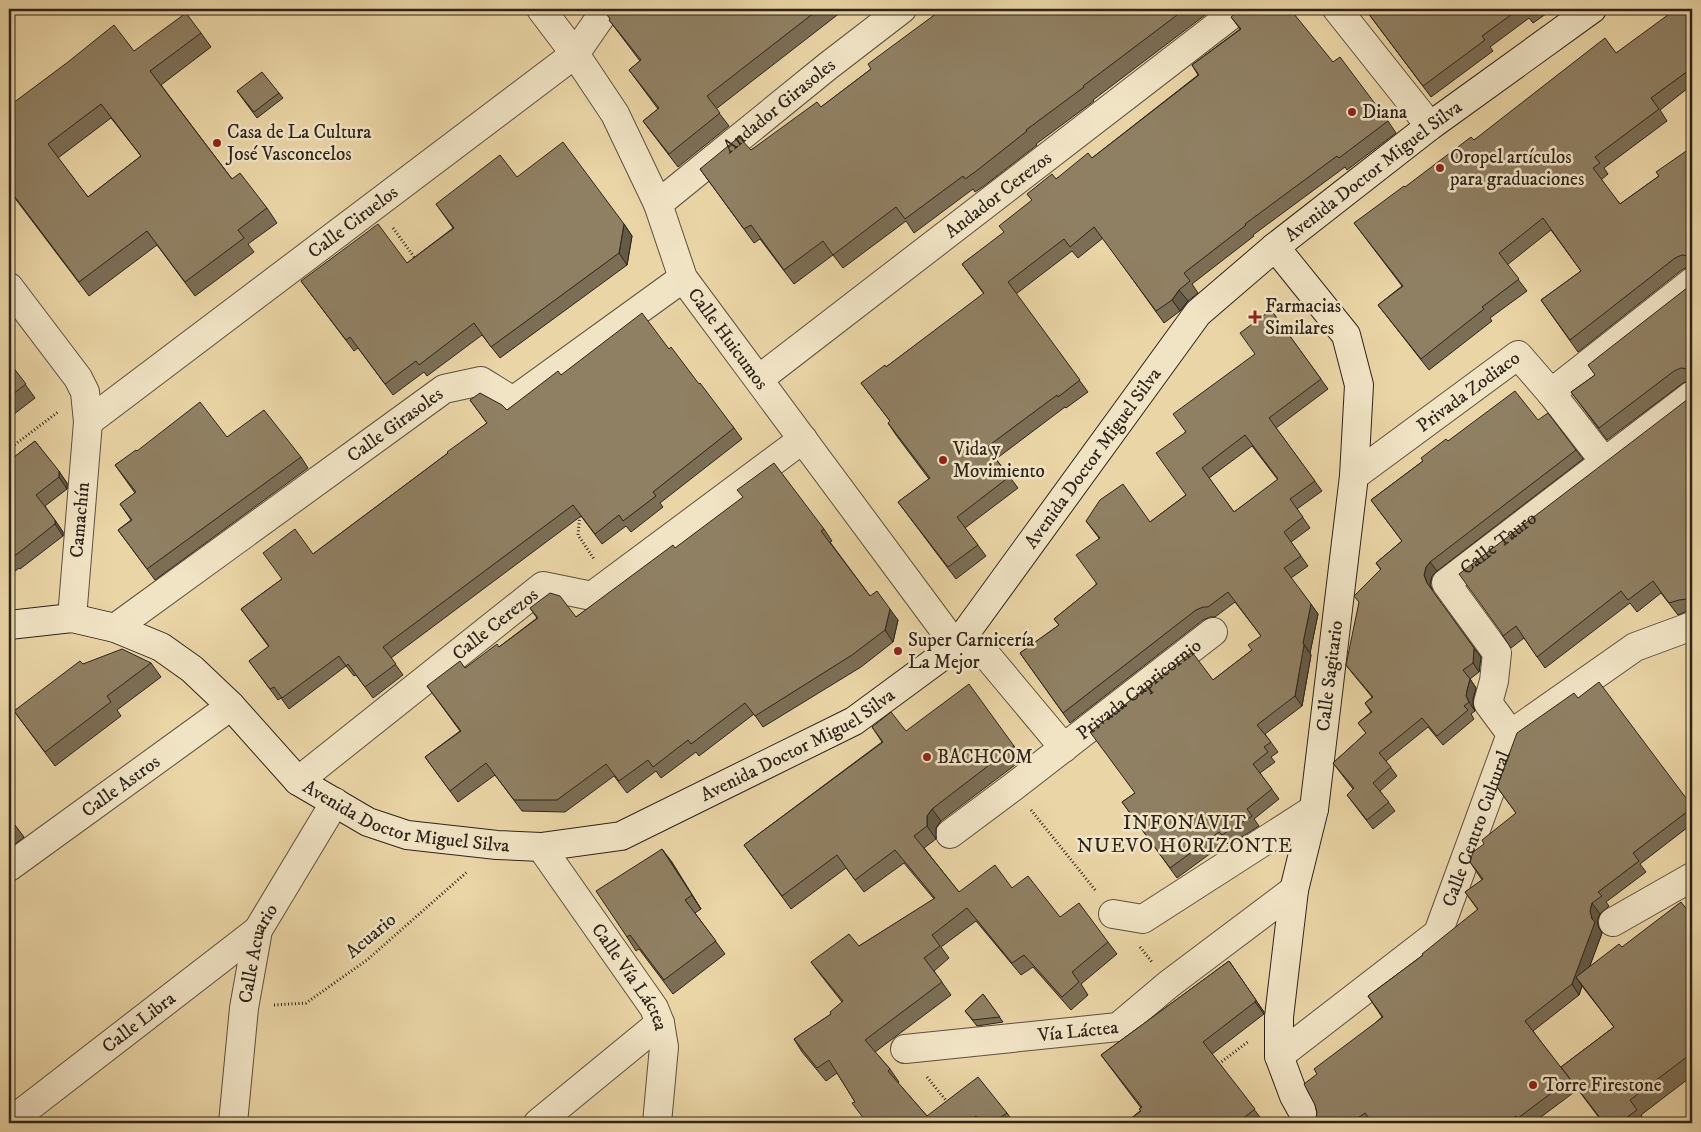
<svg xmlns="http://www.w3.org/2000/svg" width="1701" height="1132" viewBox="0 0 1701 1132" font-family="'IM FELL DW Pica',serif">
<rect width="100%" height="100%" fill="#ead5a6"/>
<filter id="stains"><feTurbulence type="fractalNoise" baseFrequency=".004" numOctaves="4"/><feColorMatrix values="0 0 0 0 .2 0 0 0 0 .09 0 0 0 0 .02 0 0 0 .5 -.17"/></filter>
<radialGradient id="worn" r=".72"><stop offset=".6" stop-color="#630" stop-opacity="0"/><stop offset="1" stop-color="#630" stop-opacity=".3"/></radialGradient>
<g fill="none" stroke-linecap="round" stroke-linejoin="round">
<defs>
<g id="street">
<path id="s1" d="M541 9 575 54 615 114 658 204 683 278 956 646 988 657 1064 748"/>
<path d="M1337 9 1430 126"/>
<path id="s2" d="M658 204 828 66 902 9"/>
<path d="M9 287 78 378 85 392 88 422 72 618"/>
<path id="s3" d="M759 379 1239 9"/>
<path d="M1551 393 1692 282"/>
<path id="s4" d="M88 422 575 54 606 9"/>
<path id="s5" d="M1354 476 1518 355 1551 393 1604 461"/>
<path id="s6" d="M115 628 444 389 481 381 513 401 683 278"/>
<path id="s7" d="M1511 734 1488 703 1494 681 1497 653 1446 583 1692 395"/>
<path id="s8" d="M298 781 543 586 592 596 803 439"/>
<path id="s9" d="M950 834 1013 787 1213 632"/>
<path id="s10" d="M541 847 654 1008 660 1023 664 1047 657 1123"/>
<path id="s11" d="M9 867 231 706"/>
<path d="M1113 914 1143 919 1314 809"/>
<path d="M1613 922 1692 877"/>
<path id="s12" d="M905 1049 1118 1027 1169 984 1294 890"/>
<path id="s13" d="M1279 1056 1438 933 1511 734 1635 647 1692 626"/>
<path id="s14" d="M20 1114 258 930"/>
<path id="s15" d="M233 1123 244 1008 258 930 335 802"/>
<path d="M538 1123 660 1023"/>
</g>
<g id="secondary">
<path d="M1275 247 1346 335 1359 385 1354 476 1314 809 1294 890 1279 1017V1056L1294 1096 1309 1123"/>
<path id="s16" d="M9 625 72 618 115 628 161 647 192 669 231 706 298 781 368 822 407 835 497 845 541 847 621 836 854 721 956 646 1198 313 1275 247 1430 126 1592 9"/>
</g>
</defs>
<!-- street casing -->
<use href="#street" stroke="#5d503e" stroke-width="30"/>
<!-- secondary casing -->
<use href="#secondary" stroke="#2e241b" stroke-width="30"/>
<!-- path -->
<g stroke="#2e241b" stroke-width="3" stroke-dasharray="1 2.5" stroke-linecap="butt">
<path d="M393 228 417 261"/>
<path d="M9 449 58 412"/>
<path d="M580 513 578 535 594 559"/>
<path d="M1031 810 1096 891"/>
<path d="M1140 947 1152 962"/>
<path d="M274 1005 306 1003 367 960 468 871"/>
<path d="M1216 1066 1249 1041"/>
<path d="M927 1077 948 1103"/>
</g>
<!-- street -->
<use href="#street" stroke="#f1e4c5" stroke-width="28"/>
<!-- secondary -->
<use href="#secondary" stroke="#f1e4c5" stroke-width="28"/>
</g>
<!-- wall -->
<g fill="#7c6e55" stroke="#2e241b" fill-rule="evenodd">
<path d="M607 9H845L716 109 729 126 678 167 652 133 643 121 658 109 629 70 640 61 609 20 610 19Z"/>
<path d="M938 9H1213L1093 100 1094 101 1036 144 1037 145 984 186 975 192 973 189 914 233 906 221 843 268 833 255 794 284 760 239 754 243 700 169 751 150 821 107 871 69 937 13Z"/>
<path d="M1365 9H1553L1533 23 1529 18 1490 47 1493 51 1431 97Z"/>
<path d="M1692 9V85L1660 110 1667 121 1604 168 1608 174 1601 180 1620 204 1659 176 1692 147V267H1690L1683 269 1578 352 1541 300 1581 271 1551 230 1507 265 1527 291 1490 318 1492 321 1429 370 1378 305 1402 286 1354 223 1474 140 1616 53Z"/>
<path d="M1231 17 1333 62 1388 121 1396 133 1347 170 1345 167 1253 235 1254 236 1192 284 1198 293 1188 301 1180 311 1164 323 1103 238 1078 258 1072 251 1016 294 1088 392 1066 408 1065 407 996 459 1018 488 965 528 986 556 956 579 898 502 929 479 896 435 888 423 890 421 861 383 886 367 984 294 962 264 1004 233 1032 200 1027 194 1056 179 1092 158 1198 75 1192 65 1240 29Z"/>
<path d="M201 33 211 47 161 85 232 179 267 208 277 223 248 244 254 252 195 296 157 245 89 296 11 193 9 195V106L134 51ZM111 118 141 156 88 197 58 158Z"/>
<path d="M237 91 279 93 283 98 257 118Z"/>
<path d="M517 177 624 224 632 236 627 265 500 358 482 335 427 376 424 372 393 395 358 348 354 351 301 281 407 263 453 228 436 204Z"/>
<path d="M1692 284V380H1690L1683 383 1607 440 1571 392 1595 375Z"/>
<path d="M1271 310 1328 389 1276 428 1322 491 1297 509 1310 528 1291 542 1308 566 1291 578 1318 614 1310 653 1311 655 1302 706 1265 734 1278 752 1271 757 1275 762 1260 773 1279 799 1254 819 1259 826 1229 845 1226 842 1177 878 1122 802 1135 793 1213 680 1252 650 1261 636 1235 602 1215 617H1210L1203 620 1070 723 1020 653 1059 625 1054 619 1096 585 1099 538 1086 521 1150 522 1186 495 1185 432 1255 354ZM1252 446 1278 480 1234 512 1209 478Z"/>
<path d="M669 349 734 428 742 439 660 503 663 507 631 532 626 526 602 544 581 516 391 658 403 675 373 698 356 675 354 676 346 666 289 709 281 698 278 700 249 661 269 647 241 609 282 579 313 554 448 453 487 423 470 400 507 410 561 375Z"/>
<path d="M9 362 35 398 9 418Z"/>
<path d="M1692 396V611H1687L1678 615 1661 593 1637 612 1630 603 1545 668 1524 638 1511 648 1503 636Z"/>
<path d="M1538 420 1576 450 1583 459 1437 571 1432 576 1430 584 1433 592 1481 657 1479 672 1470 679 1476 688 1473 699V705L1475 711 1471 714 1474 719 1443 745 1428 727 1386 761 1397 776 1380 791 1395 811 1373 829 1347 795 1353 789 1333 763 1366 733 1358 723 1371 712 1365 703 1372 697 1353 674 1346 665 1381 570 1376 563 1402 541 1371 500 1423 461 1448 441Z"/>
<path d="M227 437 301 457 308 468 155 580 118 530 131 520 120 504 135 493 115 465 137 451Z"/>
<path d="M35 441 67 483V489L45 506 63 532V536L20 569 19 568 9 576V461Z"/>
<path d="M824 529 832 541 830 542 870 596 898 620 893 642 861 667 763 727 754 714 699 756 696 752 661 778 656 771 627 793 614 776 565 812 522 811 495 775 458 802 425 757 460 731 427 686 465 668 499 647 537 618 530 608 576 617 675 548Z"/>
<path d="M151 663 161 677 117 710 121 716 55 766 14 711 83 664Z"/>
<path d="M1578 698 1692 806V824L1640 864 1646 872 1606 902 1609 906 1600 914 1597 921 1599 928 1602 933 1589 967 1622 947 1692 916V1076L1641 1115 1646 1123H1603L1561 1067 1614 1027 1582 986 1579 995 1533 1031 1577 1090 1533 1123H1316L1317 1113 1315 1105 1317 1074 1382 1017 1368 996 1423 955 1478 910 1465 892 1482 880 1470 862 1484 844 1516 813 1497 787Z"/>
<path d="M872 727 906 731 1014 746 1023 759 941 821 936 828V839L924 848 959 892 1012 888 1060 917 1108 942 1117 954 1081 984 1088 995 1071 1010 1033 967 1021 975 976 921 941 947 949 958 934 971 951 995 875 1052 890 1069 899 1082 898 1083 927 1116 1007 1113 1014 1123H867L855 1102 837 1073 826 1081 802 1052 794 1039 831 1014 842 1002 820 974 811 962 859 946 934 899 904 863 864 892 846 868 791 909 744 845 882 742Z"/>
<path d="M9 817 24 837 9 849Z"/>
<path d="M662 849 701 909 695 913 725 954 673 994 639 949 636 951 627 937Z"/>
<path d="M1229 961 1264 1012V1014L1212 1054 1263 1121 1260 1123H1125L1140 1111 1141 1108 1101 1055Z"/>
<path d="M983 994 1003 1022 977 1026 965 1011Z"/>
</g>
<!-- shaded-wall -->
<g fill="#655a45" stroke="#2e241b">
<path d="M624 224 632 236 627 265 619 253Z"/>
<path d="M1179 290 1188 301 1180 311 1172 300Z"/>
<path d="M59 471 67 483V489L59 477Z"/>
<path d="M55 520 63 532V536L55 524Z"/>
<path d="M1430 562 1437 571 1432 576 1430 584 1433 592 1427 583 1424 575 1426 567Z"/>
<path d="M1311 604 1318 614 1310 653 1303 643Z"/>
<path d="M890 609 898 620 893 642 885 630Z"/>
<path d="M1304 645 1311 655 1302 706 1295 696Z"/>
<path d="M1474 648 1481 657 1479 672 1473 663Z"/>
<path d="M1470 679 1476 688 1473 699V705L1475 711 1469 702 1466 696 1467 690Z"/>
<path d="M932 809 941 821 936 828V839L927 826V816Z"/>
<path d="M662 849 672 862 701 909 692 895Z"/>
<path d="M1592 903 1600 914 1597 921 1599 928 1602 933 1583 985 1576 977 1582 986 1579 995 1572 984 1592 919 1590 911Z"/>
<path d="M1229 961 1264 1012V1014L1255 1002Z"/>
</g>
<!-- building -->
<g fill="#908063" stroke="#2e241b" fill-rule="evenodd">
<path d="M607 9H819L707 96 720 113 669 154 643 121 659 108 629 70 641 60 609 20 610 19 605 12Z"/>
<path d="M938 9H1185L1083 86 1084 87 1026 130 1027 131 975 172 965 179 963 176 905 219 896 207 833 255 823 241 784 270 751 225 744 229 700 169 739 137 751 150 817 102 821 107 871 69 868 64 937 13 935 11Z"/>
<path d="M1241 9H1290L1333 62 1340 57 1388 121 1339 158 1337 156 1245 224 1246 225 1184 273 1190 281 1179 290 1172 300 1156 311 1094 227 1070 247 1064 239 1008 282 1080 380 1058 397 1057 395 987 447 1009 477 957 517 978 545 948 567 898 502 930 478 888 423 890 421 861 383 885 365 886 367 984 293 962 264 1004 232 999 226 1032 200 1027 194 1052 174 1056 179 1088 153 1092 158 1199 75 1192 65 1241 29 1231 17Z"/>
<path d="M1365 9H1519L1482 36 1485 40 1423 86Z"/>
<path d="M1523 9H1530L1525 12Z"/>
<path d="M1676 9H1692V68L1651 98 1659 109 1595 157 1600 163 1593 168 1620 204 1659 176 1656 172 1692 147V258L1690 256 1682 255 1675 258 1570 340 1541 300 1581 271 1543 218 1499 253 1519 279 1482 307 1484 309 1421 359 1378 305 1403 286 1354 223 1404 186 1405 187 1471 137 1474 140 1605 38 1616 53Z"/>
<path d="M186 13 201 33 150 71 232 179 240 173 267 208 238 230 244 238 185 282 147 231 79 282 9 189V106L68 62 114 25 134 51ZM101 104 141 156 88 197 48 144Z"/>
<path d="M262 72 279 93 254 112 237 91Z"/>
<path d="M563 142 624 224 619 253 491 347 474 323 419 365 416 361 385 384 350 337 346 340 301 281 378 224 407 263 454 228 436 204 500 155 517 177Z"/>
<path d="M1692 284V371L1689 369 1681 368 1674 371 1599 428 1571 392 1595 375 1588 365Z"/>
<path d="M1271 310 1321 379 1269 418 1315 481 1290 499 1303 517 1284 532 1301 556 1284 568 1311 604 1303 643 1304 645 1295 696 1257 725 1271 742 1264 747 1268 752 1253 764 1272 789 1247 809 1252 816 1222 835 1219 832 1170 868 1122 802 1135 793 1090 732 1192 652 1213 680 1252 650 1248 645 1261 636 1228 592 1208 607H1203L1196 610 1063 713 1020 653 1059 625 1054 619 1097 584 1076 555 1100 538 1086 521 1100 500 1123 484 1150 522 1186 495 1156 453 1186 432 1173 414 1255 354 1240 333ZM1245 435 1278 479 1234 512 1202 468Z"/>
<path d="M642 313 669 349 671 347 699 384 700 383 734 428 653 492 656 496 623 521 619 515 595 534 573 505 383 647 396 664 365 687 348 664 346 666 339 656 282 698 274 687 270 689 249 661 269 646 241 609 282 579 263 553 295 529 313 554 448 453 447 452 487 423 470 400 480 393 502 405 507 410 558 371 561 375Z"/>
<path d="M9 362 26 384 9 397Z"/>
<path d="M1515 391 1538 420 1548 413 1576 450 1430 562 1426 567 1424 575 1427 583 1474 648 1473 663 1463 670 1470 679 1467 690 1466 696 1469 702 1464 706 1468 710 1437 736 1422 718 1379 753 1391 767 1373 783 1389 802 1367 820 1347 795 1354 788 1333 763 1366 733 1358 723 1372 712 1365 703 1373 697 1346 665 1359 602 1354 596 1381 569 1376 563 1402 541 1371 500 1423 461 1421 458 1446 439 1448 441Z"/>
<path d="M1692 396V575L1688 578 1692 584V602L1687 599 1679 600 1669 603 1653 581 1628 600 1621 591 1537 657 1516 626 1503 636 1501 632 1459 574Z"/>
<path d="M200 402 227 437 264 410 301 457 147 569 118 530 132 520 120 504 136 492 115 465 136 450 137 451Z"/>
<path d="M35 441 59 471V477L36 495 55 520V524L12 558 11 556 9 558V461Z"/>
<path d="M774 463 824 529 821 531 870 596 877 591 890 609 885 630 852 655 755 716 745 703 691 744 688 740 653 767 648 760 619 781 606 764 557 800H514L486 763 450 791 425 757 461 731 427 686 460 661 465 668 497 644 499 647 538 618 530 608 550 593 560 596 576 617 665 551 673 545 675 548 743 497 737 490Z"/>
<path d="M122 649 151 663 107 696 111 702 45 752 14 711 80 661 83 664Z"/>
<path d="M1599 682 1692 806V808L1633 853 1639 861 1598 892 1602 896 1592 903 1590 911 1592 919 1595 922 1572 984 1525 1021 1570 1079 1518 1118 1516 1116 1507 1123H1373L1365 1113 1350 1123H1316L1315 1121 1317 1113 1315 1105 1304 1084 1317 1074 1314 1069 1383 1017 1368 996 1423 955 1422 954 1478 909 1465 892 1483 879 1470 862 1473 852 1484 844 1482 840 1516 813 1497 787 1517 733 1574 693 1578 698Z"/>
<path d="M969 684 1014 746 932 809 927 816V826L914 836 959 892 995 865 1012 888 1028 876 1060 917 1079 903 1108 942 1072 972 1079 982 1062 997 1024 955 1012 963 967 908 932 935 940 946 924 958 942 982 865 1040 890 1069 888 1071 927 1116 978 1077 1007 1113 992 1123H981L976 1116 967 1123H867L852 1103 855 1102 829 1060 817 1068 794 1039 831 1014 830 1012 843 1001 811 962 849 934 859 946 935 898 895 850 855 880 837 855 782 896 744 845 883 742 872 727 891 712 906 731Z"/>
<path d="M9 817 15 825 9 831Z"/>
<path d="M662 849 692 895 685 900 716 941 664 980 630 935 627 937 596 891Z"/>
<path d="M1681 902 1692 916V1053L1630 1100 1637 1110 1619 1123H1604L1561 1067 1614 1027 1576 977 1619 944 1622 947Z"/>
<path d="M1229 961 1256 1000 1255 1002 1203 1042 1255 1109 1237 1123H1125L1141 1111 1139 1109 1142 1107 1101 1055Z"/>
<path d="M983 994 1000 1017 973 1020 965 1011Z"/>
</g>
<!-- markers -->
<g fill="#8f2418" stroke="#f1e4c5" stroke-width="2">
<circle cx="1352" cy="112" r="5"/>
<circle cx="217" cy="143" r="5"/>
<circle cx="1440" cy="168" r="5"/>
<path d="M1252.5 309.5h5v5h5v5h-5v5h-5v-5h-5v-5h5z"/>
<circle cx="943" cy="460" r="5"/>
<circle cx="898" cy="651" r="5"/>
<circle cx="927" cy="757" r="5"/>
<circle cx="1533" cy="1085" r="5"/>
</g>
<g text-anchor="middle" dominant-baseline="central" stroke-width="5" stroke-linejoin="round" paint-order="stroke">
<!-- street labels -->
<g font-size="19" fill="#2e241b" stroke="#f1e4c5">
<text stroke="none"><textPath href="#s2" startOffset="156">Andador Girasoles</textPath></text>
<text stroke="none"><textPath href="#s16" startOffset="1711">Avenida Doctor Miguel Silva</textPath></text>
<text stroke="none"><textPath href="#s3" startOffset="302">Andador Cerezos</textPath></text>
<text stroke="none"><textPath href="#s4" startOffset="332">Calle Ciruelos</textPath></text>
<text stroke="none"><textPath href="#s1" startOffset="382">Calle Huicumos</textPath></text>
<text stroke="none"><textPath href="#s5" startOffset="142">Privada Zodiaco</textPath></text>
<text stroke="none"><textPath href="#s6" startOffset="346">Calle Girasoles</textPath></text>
<text stroke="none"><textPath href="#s16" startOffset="1306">Avenida Doctor Miguel Silva</textPath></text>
<text transform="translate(80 520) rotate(-85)">Camachín</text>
<text stroke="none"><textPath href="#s7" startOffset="242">Calle Tauro</textPath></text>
<text stroke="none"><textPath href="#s8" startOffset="252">Calle Cerezos</textPath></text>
<text transform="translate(1330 676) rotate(-83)">Calle Sagitario</text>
<text stroke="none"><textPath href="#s9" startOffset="238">Privada Capricornio</textPath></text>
<text stroke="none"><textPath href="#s16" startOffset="886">Avenida Doctor Miguel Silva</textPath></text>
<text stroke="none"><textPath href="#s11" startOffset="138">Calle Astros</textPath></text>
<text stroke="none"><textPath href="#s16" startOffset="466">Avenida Doctor Miguel Silva</textPath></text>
<text stroke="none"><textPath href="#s13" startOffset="312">Calle Centro Cultural</textPath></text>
<text transform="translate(371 936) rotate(-40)">Acuario</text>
<text stroke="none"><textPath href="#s15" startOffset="172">Calle Acuario</textPath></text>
<text stroke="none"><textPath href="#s10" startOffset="158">Calle Vía Láctea</textPath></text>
<text stroke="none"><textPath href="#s14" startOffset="150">Calle Libra</textPath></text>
<text stroke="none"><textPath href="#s12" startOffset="174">Vía Láctea</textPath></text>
</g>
<!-- poi labels -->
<g font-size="19" fill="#2e241b" stroke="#f1e4c5" text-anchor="start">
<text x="1362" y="112">Diana</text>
<text x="227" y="132">Casa de La Cultura<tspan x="227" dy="22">José Vasconcelos</tspan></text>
<text x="1450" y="157">Oropel artículos<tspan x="1450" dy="22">para graduaciones</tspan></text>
<text x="1265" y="306">Farmacias<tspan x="1265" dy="22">Similares</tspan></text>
<text x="953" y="449">Vida y<tspan x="953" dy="22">Movimiento</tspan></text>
<text x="908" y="640">Super Carnicería<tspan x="908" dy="22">La Mejor</tspan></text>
<text x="937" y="757">BACHCOM</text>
<text x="1543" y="1085">Torre Firestone</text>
</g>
<!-- neighbourhood labels -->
<g font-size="20" letter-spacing="1" fill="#2e241b" stroke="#f1e4c5">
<text x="1185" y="823">INFONAVIT<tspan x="1185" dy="23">NUEVO HORIZONTE</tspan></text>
</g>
</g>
<!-- margin -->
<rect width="1701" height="1132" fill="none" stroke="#ead5a6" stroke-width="30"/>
<rect x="10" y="10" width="1681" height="1112" fill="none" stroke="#2e241b" stroke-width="2.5"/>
<rect x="15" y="15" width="1671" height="1102" fill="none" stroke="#2e241b"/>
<rect width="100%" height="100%" filter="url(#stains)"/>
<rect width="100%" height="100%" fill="url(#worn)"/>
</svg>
